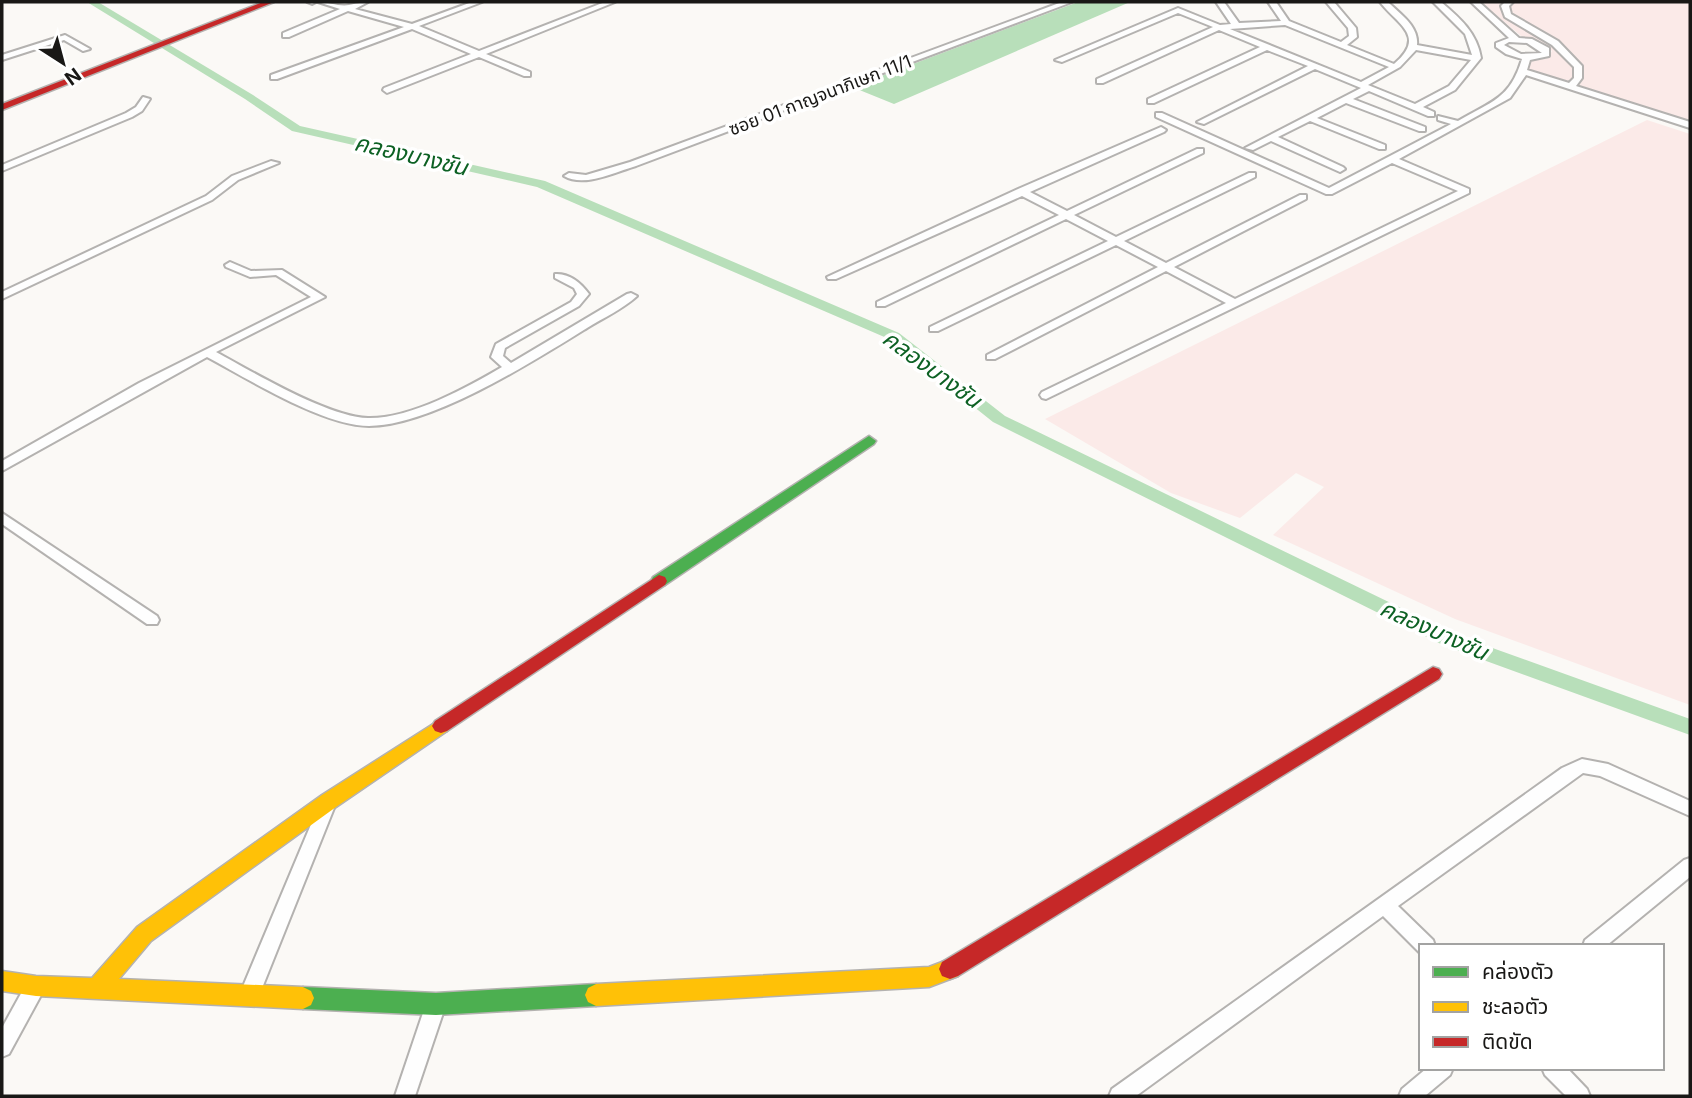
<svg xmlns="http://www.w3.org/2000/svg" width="1692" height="1098" viewBox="0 0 1692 1098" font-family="Inter,'Noto Sans Thai',sans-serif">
<rect width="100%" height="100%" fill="#fbf9f6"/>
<!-- green -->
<g fill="#fbeae8">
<path d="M1481 2H1690V122L1526 68 1530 61 1548 58 1552 51 1539 41 1522 37Z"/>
<path d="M1647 120 1690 134V705L1455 619 1273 535 1324 487 1296 473 1240 518 1171 493 1045 419Z"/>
</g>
<!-- water -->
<path fill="#b8dfba" d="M1078 2H1130L894 104 852 87Z"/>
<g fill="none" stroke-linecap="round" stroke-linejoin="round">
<!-- canal -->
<path fill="#b8dfba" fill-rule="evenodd" d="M87 2H98L253 95 300 126 545 181 899 333 1005 416 1459 636 1690 719V735L1445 646 993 422 889 339 537 187 292 131 245 99Z"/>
<defs>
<g id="street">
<path d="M307 2H316L312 4Z"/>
<path d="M318 2C328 2 340 7 349 5 356 4 360 2 368 2L355 9 412 24 472 2H482L419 26 479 51 605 2H615L486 54 530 72V76H524L479 57 387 93 383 90 384 88 471 54 412 29 277 79H271V75L404 27 348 11 289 37H283V33L340 9Z"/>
<path d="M1062 2H1072L636 166C615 172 584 188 564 176L569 173 586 175 630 162Z"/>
<path d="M1216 2H1224L1239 23 1281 21 1268 2H1276L1289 21 1341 42 1349 36 1348 28 1326 2H1334L1356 28 1357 37 1347 45 1394 64C1427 36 1398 25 1380 2H1388C1400 14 1419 26 1417 45L1472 55 1465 34 1433 2H1441C1460 18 1477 33 1481 58L1455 90 1423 107 1434 112V116H1428L1369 91 1353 99 1425 127V131H1419L1346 103 1317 118 1385 145V149H1379L1310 121 1278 137 1343 167 1345 169 1340 172 1271 141 1253 150 1245 148 1361 88 1315 69 1204 124 1197 122 1308 66 1267 50 1154 103H1148V99L1260 47 1219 30 1103 83H1097V79L1213 27 1178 13 1062 62 1055 60 1178 8 1220 25 1231 24ZM1285 25 1389 67 1361 82 1230 29ZM1416 50 1471 60 1449 86 1415 104 1368 85 1400 67Z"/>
<path d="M1471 2H1479L1519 38 1532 39 1549 48V56L1530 60 1527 70 1569 83 1574 78V67L1552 45 1505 17 1501 6 1505 2H1513L1509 6 1511 14 1558 41 1582 66V78L1576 86 1690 122V128L1526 75 1510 98 1399 159 1469 189V193L1046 399 1042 398 1040 395 1042 392 1226 303 1166 271 995 359H987V355L1158 267 1116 245 938 331H930V327L1108 241 1066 219 885 306H877V302L1059 215 1022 196 836 279H828L827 277 1018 189 1161 127 1166 130 1164 132 1030 192 1067 211 1197 149H1203V153L1074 215 1116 237 1249 173H1255V177L1124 241 1166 263 1300 195H1306V199L1174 267 1235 299 1458 191 1392 163 1332 194H1326L1156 117V113H1162L1329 188 1451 124 1438 120V116L1458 121C1492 101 1510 99 1522 59L1506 54 1496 47V43L1509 38ZM1509 42 1527 43 1542 53 1521 54 1504 45Z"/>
<path d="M65 35 90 49 83 51 64 40 2 60V55Z"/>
<path d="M143 97 150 99 142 111 132 117 2 171V165L126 113 136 107Z"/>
<path d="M271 161 279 163 238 180 212 200 2 299V292L206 196 232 176Z"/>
<path d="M230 262 251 271 282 270 325 297 216 352C253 372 328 417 368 418 410 419 466 388 502 367L491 357 496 344 571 302 577 294 574 288 555 278V274C569 273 581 283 589 294L579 306 505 348 503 356 511 363 627 294 631 293 637 296C623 309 603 318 587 328 534 361 431 426 369 426 323 426 248 379 207 357L2 471V461L139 383 311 297 276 275 250 277 226 267 225 265Z"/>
<path d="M2 513 157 616 159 620 157 624H147L2 524Z"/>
<path d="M1582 759 1608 764 1690 801V816L1600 776 1583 773 1398 906 1433 940 1435 946H1421L1419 952 1383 916 1136 1096H1109L1112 1089 1562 768Z"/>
<path d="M328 796 334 798 336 803 256 1003 249 1005 242 1003 239 996 320 803 322 798Z"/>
<path d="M1690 858V877L1606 946H1583L1585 940 1684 860Z"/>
<path d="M36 977 43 979 46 986 9 1054 2 1057V1028L29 979Z"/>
<path d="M436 995 443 997 446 1004 415 1096H395L426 1004 429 997Z"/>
<path d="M1427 1068H1453L1450 1075 1425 1096H1399L1402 1089Z"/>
<path d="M1542 1068H1567L1587 1089 1590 1096H1566L1545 1075Z"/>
</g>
<g id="fast">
<path d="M869 436 876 441 874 444 665 585H653L651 581 653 577Z"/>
<path d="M596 984 604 988 607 995 604 1002 596 1006 436 1015 303 1009 295 1005 292 998 295 991 303 987 436 993Z"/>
</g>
<g id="slow">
<path d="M441 719 447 721 450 726 447 731 336 807 151 941 119 979 303 987 311 991 314 998 311 1005 303 1009 36 996 2 991V971L36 976 92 978 137 927 322 795Z"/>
<path d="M950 959 958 962 961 969 958 976 929 987 596 1006 588 1002 585 995 588 988 596 984 929 967Z"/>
</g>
<g id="jam">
<path d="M263 2H274L2 110V104Z"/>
<path d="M659 575 665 577 667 581 665 585 447 731 441 733 435 731 432 726 435 721Z"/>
<path d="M1433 667 1439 669 1442 674 1439 679 958 976 950 979 942 976 939 969 942 962Z"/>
</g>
</defs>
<!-- street casing -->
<use href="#street" stroke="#b4b2b0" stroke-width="4"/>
<!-- fast casing -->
<use href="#fast" stroke="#b4b2b0" stroke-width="3"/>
<!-- slow casing -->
<use href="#slow" stroke="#b4b2b0" stroke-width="3"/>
<!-- jam casing -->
<use href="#jam" stroke="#b4b2b0" stroke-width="3"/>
<!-- street -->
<use href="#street" fill="#fefefe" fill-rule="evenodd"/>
<!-- fast -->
<use href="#fast" fill="#4caf50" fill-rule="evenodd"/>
<!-- slow -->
<use href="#slow" fill="#ffc107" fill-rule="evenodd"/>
<!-- jam -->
<use href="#jam" fill="#c62828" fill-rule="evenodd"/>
</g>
<g text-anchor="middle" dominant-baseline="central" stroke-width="7" stroke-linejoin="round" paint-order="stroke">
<!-- far-street labels -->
<g font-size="18" fill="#191816" stroke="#fff">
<text transform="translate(820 95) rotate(-21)">ซอย 01 กาญจนาภิเษก 11/1</text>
</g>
<!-- water labels -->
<g font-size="23" font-style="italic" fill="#0d6124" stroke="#fff">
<text transform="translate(411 155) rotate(13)">คลองบางชัน</text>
<text transform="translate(932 369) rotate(36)">คลองบางชัน</text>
<text transform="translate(1434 630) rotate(24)">คลองบางชัน</text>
</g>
</g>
<!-- border -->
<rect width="1692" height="1098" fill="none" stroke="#191816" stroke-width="7"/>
<!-- legend -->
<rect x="1419" y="944" width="245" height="126" fill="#ffffff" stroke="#a3a3a2" stroke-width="2"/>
<rect x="1433" y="967" width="35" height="10" fill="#4caf50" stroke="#a3a3a2" stroke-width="2"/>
<text x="1482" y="979" font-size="21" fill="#191816">คล่องตัว</text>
<rect x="1433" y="1002" width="35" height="10" fill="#ffc107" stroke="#a3a3a2" stroke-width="2"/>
<text x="1482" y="1014" font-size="21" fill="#191816">ชะลอตัว</text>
<rect x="1433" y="1037" width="35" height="10" fill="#c62828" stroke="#a3a3a2" stroke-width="2"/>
<text x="1482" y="1049" font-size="21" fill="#191816">ติดขัด</text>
<!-- north arrow -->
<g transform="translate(63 63) rotate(144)" stroke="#ffffff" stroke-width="5" paint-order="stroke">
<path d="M0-5L12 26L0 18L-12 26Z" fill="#191816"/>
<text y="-10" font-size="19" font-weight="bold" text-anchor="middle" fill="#191816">N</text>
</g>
</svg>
